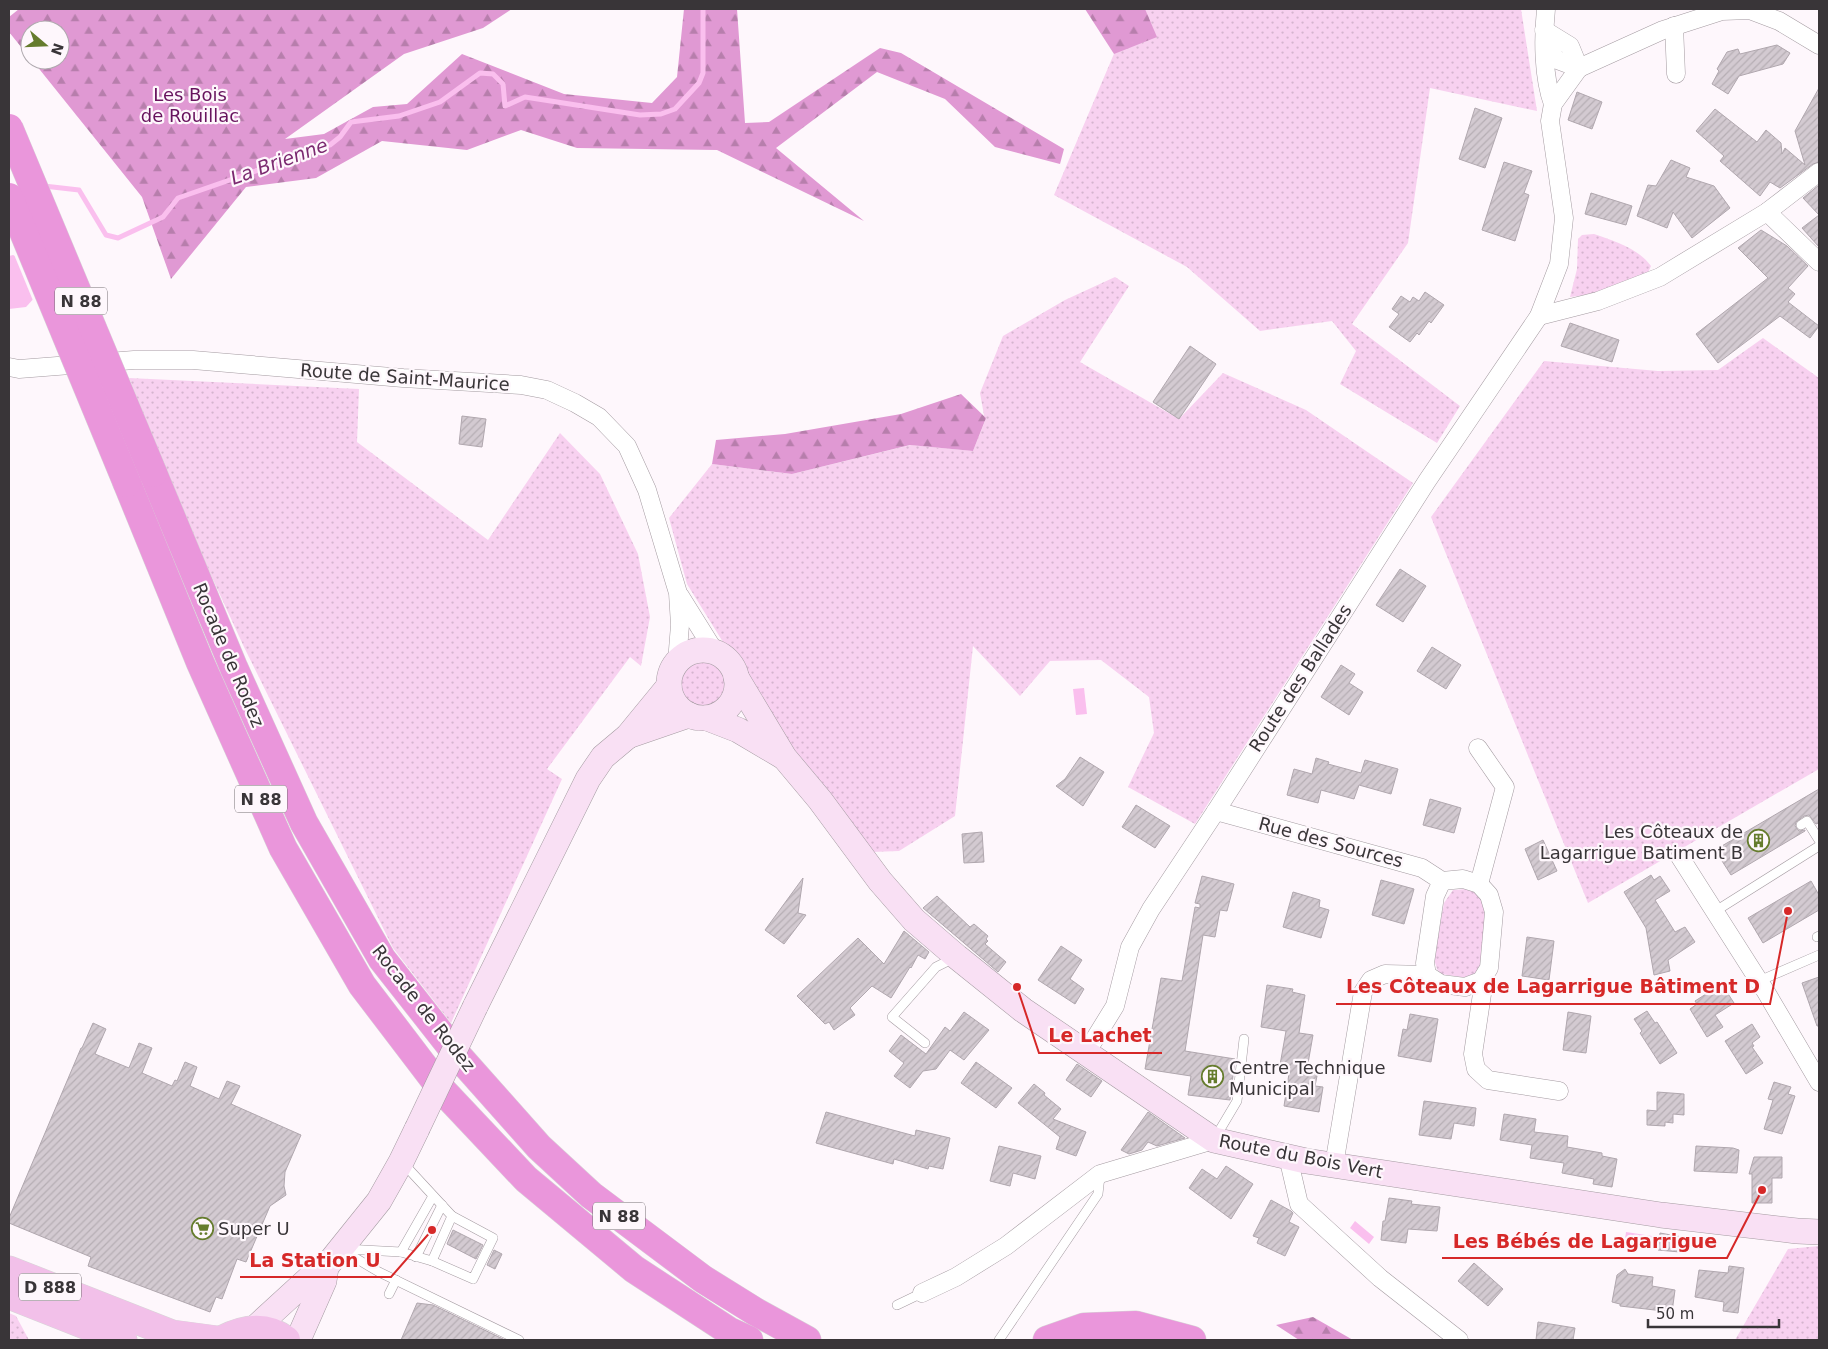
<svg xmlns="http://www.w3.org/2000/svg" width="1828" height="1349" viewBox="0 0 1828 1349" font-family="'DejaVu Sans',sans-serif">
<defs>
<pattern id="grass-dots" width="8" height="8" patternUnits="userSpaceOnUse" patternTransform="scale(1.25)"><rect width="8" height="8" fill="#f8d1f0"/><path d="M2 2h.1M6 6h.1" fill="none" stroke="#d5b4cf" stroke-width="1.8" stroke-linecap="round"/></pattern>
<pattern id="forest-firs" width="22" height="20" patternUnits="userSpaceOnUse" patternTransform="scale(1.25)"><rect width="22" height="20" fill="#e099d3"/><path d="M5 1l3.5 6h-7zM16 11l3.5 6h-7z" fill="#b77eac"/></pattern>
<pattern id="building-hatch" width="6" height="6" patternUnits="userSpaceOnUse" patternTransform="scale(1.25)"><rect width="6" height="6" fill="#d3cad1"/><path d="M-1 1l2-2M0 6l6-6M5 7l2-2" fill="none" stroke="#b6aeb4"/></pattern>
</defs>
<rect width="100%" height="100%" fill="#fef7fc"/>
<!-- grass -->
<g fill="url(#grass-dots)">
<path d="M1133 9H1521L1537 111 1430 88 1408 243 1352 324 1460 406 1437 443 1340 384 1356 351 1332 321 1260 331 1187 267 1054 195Z"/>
<path d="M1594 234C1614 241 1638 248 1651 266L1646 277 1596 294 1570 297 1577 269 1578 239 1582 235Z"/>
<path d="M1115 277 1129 286 1080 362 1179 419 1223 373 1306 410 1413 483 1195 824 1128 787 1154 733 1149 697 1101 660 1050 661 1020 696 973 646 955 816 899 851 872 852 798 763 687 584 669 518 712 464 792 474 911 445 973 451 985 421 980 393 1003 336 1065 300Z"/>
<path d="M1763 338 1819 378V769L1588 903 1431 517 1544 361 1658 371 1718 370Z"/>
<path d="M129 378 359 389 357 442 488 540 560 433 600 474 638 554 650 617 641 666 630 657 547 769 562 779 451 1023 393 948 244 647 186 521Z"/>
<circle cx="704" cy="685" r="23"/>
<path d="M1467 889 1482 895 1486 901 1481 964 1475 974 1468 978 1441 974 1437 969 1434 959 1444 903 1453 890Z"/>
<path d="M1819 1246V1340H1735L1788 1249Z"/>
<path d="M9 1313 16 1316 29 1340H9Z"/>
</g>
<!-- forest -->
<g fill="url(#forest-firs)">
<path d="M19 9H512L483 28 404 54 285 139 324 134 373 107 407 104 462 54 564 94 652 103 677 77 684 9H737L745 123 769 122 880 48 901 53 1064 149 1060 164 995 147 945 99 877 72 776 148 864 221 717 150 577 148 521 130 467 150 382 141 316 178 246 187 171 279 142 197 32 60H60V30H30V58L9 32V17Z"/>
<path d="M1085 9H1145L1157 37 1114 54Z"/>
<path d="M961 394 986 418 973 451 910 445 792 474 712 464 716 440 785 434 901 414Z"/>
<path d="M1313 1317 1353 1340H1299L1276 1325Z"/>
</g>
<!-- water -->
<g fill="#fabfee">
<path d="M13 255 35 264 46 285 26 307 9 309V256Z"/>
<path d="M1084 688 1087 714 1076 715 1073 689Z"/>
<path d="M1355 1221 1374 1237 1369 1244 1350 1228Z"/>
<path d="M1626 1232 1652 1236 1650 1250 1624 1247Z"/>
</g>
<!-- pier -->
<path fill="#fef7fc" d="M13 252 37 262 48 287 34 303Z"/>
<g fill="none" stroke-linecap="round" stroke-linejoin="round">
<!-- stream -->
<path stroke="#fabfee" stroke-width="5" d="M44 186 79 190 106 235 118 238 163 217 178 198 330 145 340 137 351 122 399 116 440 102 480 73 493 74 503 84 505 106 525 97 640 115 661 114 675 109 699 83 703 73V9"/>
</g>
<!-- building -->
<g fill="url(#building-hatch)" stroke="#b0a7ae">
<path d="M1777 45 1790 53 1783 64 1739 76 1728 94 1712 84 1719 71 1717 69 1727 52 1738 49 1740 54Z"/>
<path d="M1819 88V162L1813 164 1780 188 1770 182 1760 196 1720 161 1724 156 1696 131 1715 109 1757 142 1766 130 1781 143 1782 154 1785 148 1805 165 1795 131Z"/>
<path d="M1577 92 1602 102 1592 129 1568 120Z"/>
<path d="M1475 108 1502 118 1485 168 1459 159Z"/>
<path d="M1671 160 1690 168 1686 177 1714 186 1730 208 1692 238 1673 212 1667 228 1637 216 1648 185 1656 186Z"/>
<path d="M1504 162 1532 171 1524 193 1529 195 1515 241 1482 230Z"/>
<path d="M1819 185V247L1802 228 1819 215 1803 198Z"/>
<path d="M1591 193 1632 206 1626 225 1585 214Z"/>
<path d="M1761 230 1787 246 1808 266 1788 288 1795 294 1788 302 1819 326 1810 338 1780 316 1718 363 1696 334 1768 278 1738 248Z"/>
<path d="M1425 292 1444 305 1431 323 1429 321 1419 335 1417 333 1410 342 1389 327 1399 314 1392 309 1401 296 1410 302 1413 297 1419 301Z"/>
<path d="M1570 323 1619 340 1612 362 1561 346Z"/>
<path d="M1190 346 1216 364 1179 419 1153 402Z"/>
<path d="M462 416 486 419 482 447 459 444Z"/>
<path d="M1400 569 1426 586 1403 622 1376 605Z"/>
<path d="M1432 647 1461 665 1446 689 1417 671Z"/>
<path d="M1341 665 1355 674 1349 683 1363 692 1349 715 1321 697Z"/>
<path d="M1080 757 1104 772 1083 806 1056 786 1065 779Z"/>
<path d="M1316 758 1329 762 1328 764 1361 773 1365 760 1398 769 1391 794 1359 785 1354 799 1321 790 1318 803 1287 795 1294 769 1312 774Z"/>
<path d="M1819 789V823L1816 824 1809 815 1804 816 1796 822 1795 826 1799 831 1805 830V831L1731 875 1715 850Z"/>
<path d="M1430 799 1461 808 1454 833 1423 825Z"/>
<path d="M1136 805 1170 826 1155 848 1122 827Z"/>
<path d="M982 832 984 862 964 863 962 834Z"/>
<path d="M1543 840 1557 871 1538 880 1525 849Z"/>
<path d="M1651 875 1654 880 1660 876 1670 891 1655 900 1675 932 1685 927 1695 942 1668 960 1670 971 1654 975 1646 928 1624 892Z"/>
<path d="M1202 876 1234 884 1227 911 1220 910 1215 937 1203 935 1185 1051 1235 1059 1230 1100 1188 1095 1191 1076 1145 1069 1161 978 1182 981 1195 907 1200 908V904L1195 903Z"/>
<path d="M803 878 798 913 806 915 784 944 765 930Z"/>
<path d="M1381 880 1414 889 1404 924 1372 915Z"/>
<path d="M1811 881 1819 895V910L1763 943 1748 918Z"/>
<path d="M1293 892 1320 900 1319 907 1329 910 1321 938 1283 927Z"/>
<path d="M937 896 970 927 974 924 988 936 986 939 988 941 985 944 1006 962 998 972 923 908Z"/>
<path d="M904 931 929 952 925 959 918 955 911 968 910 967 891 998 872 986 850 1008 855 1015 834 1030 829 1022 825 1024 797 996 858 938 884 964Z"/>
<path d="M1527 937 1554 941 1549 980 1522 976Z"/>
<path d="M1061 946 1082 960 1070 979 1084 989 1075 1004 1038 980Z"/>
<path d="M1819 977V1026H1817L1802 983Z"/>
<path d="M1267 985 1293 989 1292 992 1305 995 1299 1033 1313 1035 1307 1069 1318 1071 1315 1086 1323 1087 1319 1112 1284 1106 1290 1067 1280 1065 1286 1031 1261 1027Z"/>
<path d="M1723 986 1734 1003 1715 1015 1723 1027 1707 1037 1690 1009 1697 1004 1695 1001 1714 989 1715 991Z"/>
<path d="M1647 1011 1655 1023 1657 1022 1677 1053 1660 1064 1640 1033 1642 1031 1634 1019Z"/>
<path d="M964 1012 989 1030 964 1060 950 1050 936 1069 923 1071 910 1088 894 1076 904 1063 889 1051 901 1035 926 1054 945 1027 950 1031Z"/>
<path d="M1568 1012 1591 1016 1586 1053 1563 1050Z"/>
<path d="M1410 1014 1438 1019 1431 1062 1398 1056 1403 1029 1407 1030Z"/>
<path d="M93 1023 106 1029 95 1054 129 1068 139 1043 152 1048 142 1073 172 1086 175 1080 177 1081 185 1062 197 1067 190 1086 219 1099 227 1081 240 1086 231 1104 301 1135 285 1172 284 1186 286 1195 270 1206 246 1262 237 1259 222 1299 216 1297 210 1312 88 1266 91 1257 9 1223V1218L81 1048H82Z"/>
<path d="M1752 1024 1760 1037 1752 1043 1754 1046 1752 1047 1763 1063 1746 1074 1725 1041Z"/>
<path d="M976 1062 1012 1088 996 1108 961 1083Z"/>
<path d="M1077 1064 1102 1081 1091 1097 1066 1080Z"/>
<path d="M1774 1082 1791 1087 1788 1094 1795 1096 1782 1134 1764 1129 1773 1100 1768 1099Z"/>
<path d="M1034 1084 1045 1093 1044 1095 1061 1109 1053 1119 1086 1132 1076 1156 1056 1149 1060 1137 1018 1103Z"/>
<path d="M1657 1092 1684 1094V1115L1673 1114V1123L1665 1122V1126L1647 1125V1110L1657 1111Z"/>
<path d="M1424 1101 1476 1108 1474 1126 1454 1123 1451 1139 1419 1135Z"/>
<path d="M826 1112 915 1136 916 1130 950 1138 943 1169 929 1166 928 1169 894 1159 893 1164 816 1143Z"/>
<path d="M1148 1112 1185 1138 1157 1146 1148 1142 1142 1150 1129 1154 1121 1150Z"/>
<path d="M1504 1114 1536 1119 1534 1132 1568 1136 1567 1147 1602 1153V1156L1617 1159 1612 1187 1593 1184 1594 1179 1562 1173 1564 1163 1530 1158 1532 1145 1500 1140Z"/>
<path d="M999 1146 1041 1156 1035 1179 1013 1173 1010 1186 990 1181Z"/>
<path d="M1696 1146 1733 1148 1739 1150 1737 1173 1694 1171Z"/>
<path d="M1754 1157H1782V1178H1772V1203H1752V1174H1749Z"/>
<path d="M1226 1166 1253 1184 1231 1219 1189 1188 1202 1169 1217 1179Z"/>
<path d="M1389 1198 1412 1201 1411 1204 1440 1207 1437 1231 1408 1229 1406 1243 1381 1240 1383 1221H1385Z"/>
<path d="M1271 1200 1291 1211 1293 1213 1289 1222 1299 1227 1285 1256 1257 1243 1259 1238 1253 1236Z"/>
<path d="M453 1230 483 1245 476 1259 447 1244Z"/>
<path d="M1660 1233 1682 1237 1680 1252 1658 1250Z"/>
<path d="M494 1250 502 1254 495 1269 487 1265Z"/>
<path d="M1474 1263 1503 1289 1488 1306 1458 1281Z"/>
<path d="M1729 1266 1744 1268 1738 1313 1723 1311 1724 1302 1695 1297 1699 1270 1728 1273Z"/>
<path d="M1625 1269 1628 1274 1653 1277 1652 1286 1675 1290 1672 1312 1620 1306V1304L1612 1302 1617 1275Z"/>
<path d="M417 1303 433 1305 505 1340H401Z"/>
<path d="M1538 1322 1575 1328 1573 1340H1536Z"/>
</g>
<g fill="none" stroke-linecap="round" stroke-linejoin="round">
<defs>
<g id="lane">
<path d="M1801 825 1807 821 1819 840"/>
<path d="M1714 912 1819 846"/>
<path d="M1817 937 1819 936"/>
<path d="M1759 981 1819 955"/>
<path d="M925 1043 892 1017 936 967 954 958"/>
<path d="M1215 1138 1237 1101 1244 1039"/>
<path d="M403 1163 452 1216 432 1261"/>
<path d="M345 1249 401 1252 432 1261 473 1279 493 1238 452 1216"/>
<path d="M342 1250 379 1272 519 1340"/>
<path d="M401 1252 433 1196"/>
<path d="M416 1257 442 1205"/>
<path d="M389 1294 396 1280"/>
<path d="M897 1305 922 1293"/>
<path d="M999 1340 1098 1194 1100 1176"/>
</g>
<g id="street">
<path d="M1546 9C1543 38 1543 77 1553 104"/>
<path d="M1674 26 1676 74"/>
<path d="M1544 30 1570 46 1579 68"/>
<path d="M1548 40 1555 59 1579 68"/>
<path d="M1579 68 1663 30 1722 11 1750 10 1779 21 1819 45"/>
<path d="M1767 212 1819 262"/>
<path d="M1539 316 1598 301 1660 277 1767 212 1819 172"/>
<path d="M9 367 19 369 134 360H193L403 378 521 385 547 390 575 403 599 417 627 446 647 490 678 593 680 625 677 662"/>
<path d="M680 596 715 652"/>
<path d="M1478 748 1505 787 1479 884"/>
<path d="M1216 811 1422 868 1442 881 1463 879 1479 884 1489 895 1494 912 1489 968 1481 981 1465 987 1441 984 1427 975 1385 974 1371 980 1363 992 1334 1165"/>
<path d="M1680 857 1766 992 1819 1082"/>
<path d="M1427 975 1425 963 1435 896 1442 881"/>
<path d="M1481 981 1482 994 1473 1054 1476 1069 1488 1080 1559 1091"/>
<path d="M1086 1053 1115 1006 1130 947 1151 909 1216 811 1427 481 1539 316 1559 264 1564 218 1550 121 1553 104 1579 68"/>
<path d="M1288 1157 1299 1204 1380 1278 1459 1340"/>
<path d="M922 1293 956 1277 1006 1246 1100 1174 1214 1140"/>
</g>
<g id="secondary">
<circle cx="703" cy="684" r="34"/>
<path d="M736 677 784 757 820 800 880 881 914 920 957 957 1023 1010 1214 1140 1306 1161 1661 1215 1797 1231 1819 1232"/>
<path d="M707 718 738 730 782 756"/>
<path d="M628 736 689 715"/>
<path d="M475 1007 588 779 603 757 628 736 669 686"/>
<path d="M254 1329 314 1274 326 1267 379 1201 401 1162 417 1129"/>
<path d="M298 1340 324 1281 326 1267"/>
</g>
<g id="primary">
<path d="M9 1270 172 1334 217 1340"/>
<path d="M9 1295 123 1340"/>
<path d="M221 1340C242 1329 265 1324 286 1340"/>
</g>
<g id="highway">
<path d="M153 473 234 668 304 823 382 959 459 1057 539 1147 591 1195 703 1279 756 1312 807 1340"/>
<path d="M127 483 200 662 283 848 362 985 442 1090 526 1179 634 1269 729 1331 749 1340"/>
<path d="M1047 1340 1084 1327 1136 1325 1192 1340"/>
</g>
</defs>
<!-- lane casing -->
<use href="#lane" stroke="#a49ba1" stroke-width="10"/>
<!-- street casing -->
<use href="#street" stroke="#a49ba1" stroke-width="19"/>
<!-- secondary casing -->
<use href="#secondary" stroke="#a49ba1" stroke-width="26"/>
<!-- primary casing -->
<use href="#primary" stroke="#d7d7d7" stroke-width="29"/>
<!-- highway casing -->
<use href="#highway" stroke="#d7d7d7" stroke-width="29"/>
<!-- lane -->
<use href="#lane" stroke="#fff" stroke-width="9"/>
<!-- street -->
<use href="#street" stroke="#fff" stroke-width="18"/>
<!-- secondary -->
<use href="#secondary" stroke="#f9e0f4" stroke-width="25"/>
<!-- primary -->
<use href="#primary" stroke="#f2c0e9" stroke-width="28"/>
<!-- highway -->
<use href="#highway" stroke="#ea96db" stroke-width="28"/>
<defs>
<path id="secondary-bridge" d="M417 1129 475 1007"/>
<g id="highway-bridge">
<path d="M9 128 153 473"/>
<path d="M9 197 127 483"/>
</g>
</defs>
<!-- secondary-bridge casing -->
<use href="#secondary-bridge" stroke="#a49ba1" stroke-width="26" stroke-linecap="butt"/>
<!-- highway-bridge casing -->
<use href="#highway-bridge" stroke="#d7d7d7" stroke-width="29" stroke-linecap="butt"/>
<!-- secondary-bridge -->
<use href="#secondary-bridge" stroke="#f9e0f4" stroke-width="25"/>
<!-- highway-bridge -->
<use href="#highway-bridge" stroke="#ea96db" stroke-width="28"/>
</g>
<!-- icons -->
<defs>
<symbol id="building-ring" viewBox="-11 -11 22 22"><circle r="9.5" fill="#fef7fc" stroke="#657c2d" stroke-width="1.5"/><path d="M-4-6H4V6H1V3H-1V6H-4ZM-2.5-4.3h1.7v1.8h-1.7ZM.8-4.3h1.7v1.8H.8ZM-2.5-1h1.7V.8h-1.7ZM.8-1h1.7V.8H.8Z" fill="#657c2d"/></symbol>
<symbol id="supermarket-ring" viewBox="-11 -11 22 22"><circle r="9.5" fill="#fef7fc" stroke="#657c2d" stroke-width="1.5"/><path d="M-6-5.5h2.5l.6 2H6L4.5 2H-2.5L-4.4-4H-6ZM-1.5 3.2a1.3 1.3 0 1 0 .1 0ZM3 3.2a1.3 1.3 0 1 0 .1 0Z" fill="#657c2d"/></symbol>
</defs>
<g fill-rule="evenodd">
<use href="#building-ring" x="1746" y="828" width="25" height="25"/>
<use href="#building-ring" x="1200" y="1064" width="25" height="25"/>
<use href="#supermarket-ring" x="190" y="1216" width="25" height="25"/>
</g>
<g text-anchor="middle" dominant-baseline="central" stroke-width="4.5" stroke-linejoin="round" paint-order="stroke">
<!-- shield labels -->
<g fill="#fef7fc" stroke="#746f73" stroke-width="1">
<rect x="55" y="287.5" width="52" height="27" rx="4"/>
<rect x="235" y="785.5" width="52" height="27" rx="4"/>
<rect x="593" y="1202.5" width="52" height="27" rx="4"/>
<rect x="19" y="1273.5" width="62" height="27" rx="4"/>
</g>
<g font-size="16" font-weight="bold" fill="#393538">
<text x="81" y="301">N 88</text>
<text x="261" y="799">N 88</text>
<text x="619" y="1216">N 88</text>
<text x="50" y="1287">D 888</text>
</g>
<!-- park labels -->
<g font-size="18" fill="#67135d" stroke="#fef7fc">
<text x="190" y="94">Les Bois<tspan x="190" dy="21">de Rouillac</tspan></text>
</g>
<!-- street labels -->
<g font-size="18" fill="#393538" stroke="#fef7fc">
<text transform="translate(405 377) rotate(4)">Route de Saint-Maurice</text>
<text transform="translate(229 655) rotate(67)">Rocade de Rodez</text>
<text transform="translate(1300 678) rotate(-57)">Route des Ballades</text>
<text transform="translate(1331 842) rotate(15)">Rue des Sources</text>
<text transform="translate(424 1008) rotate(52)">Rocade de Rodez</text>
<text transform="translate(1301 1156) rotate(11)">Route du Bois Vert</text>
</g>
<!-- poi labels -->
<g font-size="18" fill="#393538" stroke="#fef7fc" text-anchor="start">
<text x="1743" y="831" text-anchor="end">Les Côteaux de<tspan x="1743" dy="21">Lagarrigue Batiment B</tspan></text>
<text x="1229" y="1067">Centre Technique<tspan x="1229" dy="21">Municipal</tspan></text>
<text x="218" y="1228">Super U</text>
</g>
<!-- water labels -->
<g font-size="19" font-style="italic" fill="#7b2970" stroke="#fef7fc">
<text transform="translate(279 161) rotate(-20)">La Brienne</text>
</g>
</g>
<!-- callouts -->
<path fill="none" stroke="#d62828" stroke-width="2" d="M1788 911L1770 1004H1336M1017 987L1039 1053H1162M1762 1190L1727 1258H1442M432 1230L391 1277H240"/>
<g fill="#d62828" stroke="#fef7fc" stroke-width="2">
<circle cx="1788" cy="911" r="5"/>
<circle cx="1017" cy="987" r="5"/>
<circle cx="1762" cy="1190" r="5"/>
<circle cx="432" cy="1230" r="5"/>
</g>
<g font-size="19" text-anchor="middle" font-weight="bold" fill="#d62828" stroke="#fef7fc" stroke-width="4.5" stroke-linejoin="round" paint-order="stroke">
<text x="1553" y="993">Les Côteaux de Lagarrigue Bâtiment D</text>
<text x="1100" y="1042">Le Lachet</text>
<text x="1585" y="1248">Les Bébés de Lagarrigue</text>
<text x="315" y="1267">La Station U</text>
</g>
<!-- border -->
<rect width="1828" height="1349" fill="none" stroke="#393538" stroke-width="20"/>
<!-- north arrow -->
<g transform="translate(45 45) rotate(109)"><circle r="24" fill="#fef7fc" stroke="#afa9ae"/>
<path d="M0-4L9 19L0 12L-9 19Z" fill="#657c2d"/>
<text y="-8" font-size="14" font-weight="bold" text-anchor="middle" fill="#393538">N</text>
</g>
<!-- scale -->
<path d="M1648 1319v8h131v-8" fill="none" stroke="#393538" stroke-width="2.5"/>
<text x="1656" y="1319" font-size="15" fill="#393538" stroke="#fef7fc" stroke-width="4" paint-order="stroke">50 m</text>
</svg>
